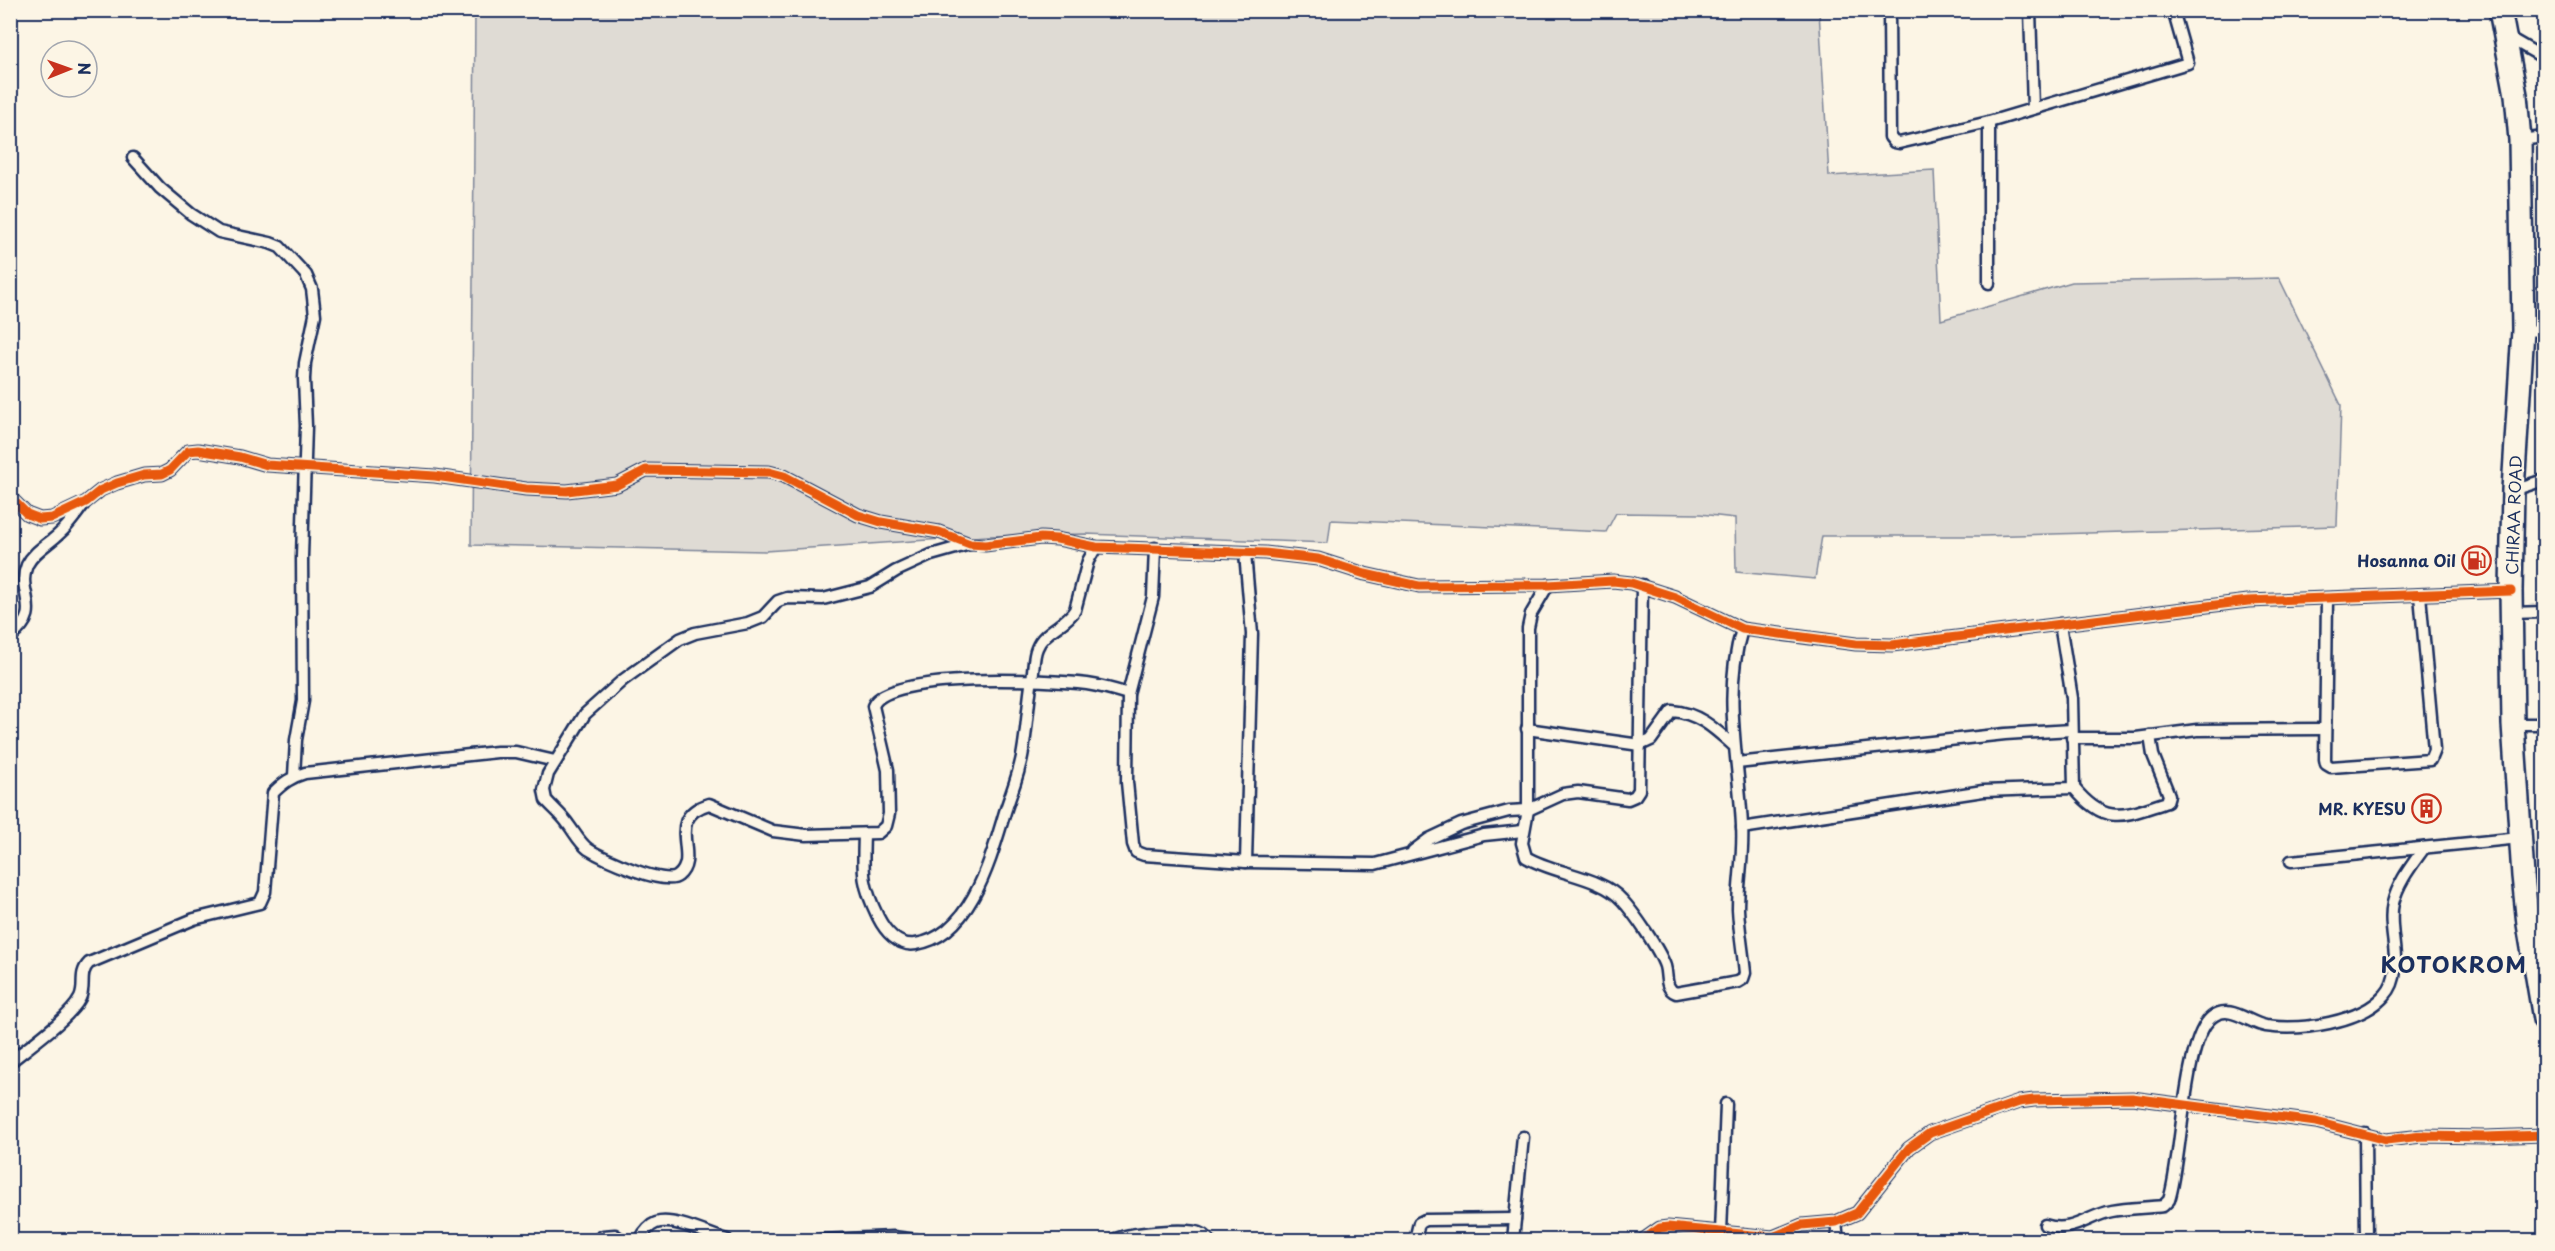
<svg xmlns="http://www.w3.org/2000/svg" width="2555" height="1251" viewBox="0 0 2555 1251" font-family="'Playpen Sans',sans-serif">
<rect width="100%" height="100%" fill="#fcf5e5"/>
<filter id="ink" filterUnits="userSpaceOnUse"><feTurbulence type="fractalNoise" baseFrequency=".0167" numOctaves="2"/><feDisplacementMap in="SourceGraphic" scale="12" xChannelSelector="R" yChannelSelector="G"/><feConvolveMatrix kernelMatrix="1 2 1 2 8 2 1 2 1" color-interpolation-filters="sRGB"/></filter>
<g filter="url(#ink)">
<!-- green -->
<path fill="#dfdbd4" stroke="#7d8599" stroke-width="1.5" d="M475 11H1819L1829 176 1934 170 1941 320 2072 282 2279 278 2341 405 2337 526 1983 536H1822L1815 579 1736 572 1735 518 1700 514 1616 513 1606 532 1331 520 1328 543 1086 534 987 536 765 551 471 545Z"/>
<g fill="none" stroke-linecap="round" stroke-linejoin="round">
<defs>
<g id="street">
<path d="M1889 10 1890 137 1894 142 1899 143 1989 122 2188 63 2173 10"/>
<path d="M2030 10 2033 108"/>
<path d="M2506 36 2544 58"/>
<path d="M1989 122V283"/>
<path d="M2520 140 2544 137"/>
<path d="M133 158 160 188 191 214 219 232 270 243 280 247 306 275 312 289 315 315 305 363 304 379 306 426 302 557 303 701 296 740 294 776"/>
<path d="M2523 330 2544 331"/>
<path d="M2513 490 2544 480"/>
<path d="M10 497 27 514 40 519 52 518 86 502 101 490 117 483 144 475 162 474 170 470 188 451 198 450 240 457 267 465 435 476 526 489 567 491 617 485 646 470 769 472 784 476 858 515 881 522 939 532 970 544 985 545 1041 538 1057 539 1096 547 1265 553 1318 559 1365 574 1419 586 1548 585 1613 581 1631 583 1675 597 1742 629 1856 644 1892 645 2248 601 2511 591"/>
<path d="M970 544 931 555 896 571 870 587 823 599 787 598 778 601 763 617 748 623 695 633 680 639 623 680 585 714 548 774 544 790 546 800C553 808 562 815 568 824 575 833 579 842 588 849 602 858 666 887 678 876 702 857 662 818 709 804L773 831 806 835 878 833 886 826 889 814 888 770 873 706C886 671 1053 680 1087 684 1101 686 1115 690 1128 694"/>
<path d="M1155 548 1153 597 1128 694 1127 782 1133 844 1136 852 1144 855 1246 862 1375 864 1484 835 1523 831"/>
<path d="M1245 553 1252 634 1246 862"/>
<path d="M1548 585 1531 614 1528 628V810L1522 843 1526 857C1554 874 1601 876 1622 900 1634 913 1659 949 1665 966 1668 976 1664 988 1676 993L1738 982 1743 979 1745 973C1743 952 1739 930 1738 909 1738 881 1744 853 1742 826 1739 758 1722 696 1742 629"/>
<path d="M2327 599 2325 759 2326 764 2331 767 2430 760 2434 750 2420 595"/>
<path d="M2511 613 2544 612"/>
<path d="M2060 624 2072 698 2074 788C2107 828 2125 815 2167 802L2169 795 2153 755 2150 736"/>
<path d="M10 637C46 610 15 594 27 565 34 551 49 544 60 533 69 525 76 514 84 504"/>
<path d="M2513 724H2544"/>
<path d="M1527 729 1640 745 1651 740 1672 711C1698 713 1714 728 1733 745"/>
<path d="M2072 738H2136L2197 730 2325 729"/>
<path d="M1737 763 2005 734 2072 730"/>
<path d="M1742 828 1983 791 2074 788"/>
<path d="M864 834C863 872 861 882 878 917 885 931 898 947 916 944 971 936 991 858 1005 812 1011 793 1020 772 1023 751 1027 728 1028 703 1032 679 1034 669 1033 657 1037 648 1044 630 1065 626 1075 610L1088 561 1096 547"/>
<path d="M1413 851 1429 839 1461 824 1509 811 1528 810 1563 794 1578 792 1628 799 1635 796 1639 790 1642 585"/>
<path d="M2291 861 2520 838"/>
<path d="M10 1062C28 1047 70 1018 80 998 86 986 78 974 89 963L194 919 260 903 265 892 273 793C283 783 291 777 305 773L497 752H516L555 761"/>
<path d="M2365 1133 2366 1240"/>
<path d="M1836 1222 1838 1240"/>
<path d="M2045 1225C2072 1234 2087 1216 2112 1211 2128 1208 2147 1208 2163 1206L2169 1200C2182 1162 2183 1039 2212 1017 2230 1003 2248 1023 2266 1026 2301 1031 2361 1023 2385 995 2407 971 2386 932 2393 903 2398 882 2412 865 2424 848"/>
<path d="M1721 1233 1726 1104"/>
<path d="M597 1240 603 1236 615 1235 622 1240"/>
<path d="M640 1240C643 1234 648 1226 656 1223 674 1217 709 1235 727 1240"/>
<path d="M820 1240 893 1237 917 1240"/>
<path d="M1114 1240C1125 1233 1191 1227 1202 1234 1205 1235 1208 1239 1209 1240"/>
<path d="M1415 1240 1419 1223 1425 1220 1515 1219"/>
<path d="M1513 1240 1523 1137"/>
<path d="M1643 1240 1660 1228 1668 1227 1773 1237 1802 1225 1836 1222 1857 1213 1909 1148 1930 1133 2019 1102 2034 1100 2132 1098 2316 1122 2386 1140 2422 1136 2485 1137 2544 1135"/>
</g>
<path id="highway" d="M2500 10 2516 95 2520 140 2523 330 2513 490 2511 591 2513 724 2523 876 2528 924 2544 1019"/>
</defs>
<!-- street casing -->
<use href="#street" stroke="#1b2f5e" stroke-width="15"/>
<!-- highway casing -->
<use href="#highway" stroke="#1b2f5e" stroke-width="26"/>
<!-- street -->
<use href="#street" stroke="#fcf5e5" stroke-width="10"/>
<!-- highway -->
<use href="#highway" stroke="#fcf5e5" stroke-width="21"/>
<defs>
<g id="cycleway">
<path d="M10 497 27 514 40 519 52 518 86 502 101 490 117 483 144 475 162 474 170 470 188 451 198 450 240 457 267 465 435 476 526 489 567 491 617 485 646 470 769 472 784 476 858 515 881 522 939 532 970 544 985 545 1041 538 1057 539 1096 547 1265 553 1318 559 1365 574 1419 586 1548 585 1613 581 1631 583 1675 597 1742 629 1856 644 1892 645 2248 601 2511 591"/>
<path d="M1643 1240 1660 1228 1668 1227 1773 1237 1802 1225 1836 1222 1857 1213 1909 1148 1930 1133 2019 1102 2034 1100 2132 1098 2316 1122 2386 1140 2422 1136 2485 1137 2544 1135"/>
</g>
</defs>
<!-- cycleway casing -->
<use href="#cycleway" stroke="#fcf5e5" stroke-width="13"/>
<!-- cycleway -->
<use href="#cycleway" stroke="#e8590c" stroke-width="9"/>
</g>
</g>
<!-- icons -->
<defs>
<symbol id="fuel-ring" viewBox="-11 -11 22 22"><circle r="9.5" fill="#fcf5e5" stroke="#c8321e" stroke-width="1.5"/><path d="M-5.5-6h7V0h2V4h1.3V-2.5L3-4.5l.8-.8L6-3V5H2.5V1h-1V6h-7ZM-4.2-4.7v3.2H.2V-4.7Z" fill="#c8321e"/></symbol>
<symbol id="building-ring" viewBox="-11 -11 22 22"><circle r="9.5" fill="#fcf5e5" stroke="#c8321e" stroke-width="1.5"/><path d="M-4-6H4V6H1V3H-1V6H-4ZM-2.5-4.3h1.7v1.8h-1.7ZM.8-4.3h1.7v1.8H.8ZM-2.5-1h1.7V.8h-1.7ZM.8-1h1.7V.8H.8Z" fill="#c8321e"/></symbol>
</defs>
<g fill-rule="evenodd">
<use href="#fuel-ring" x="2460" y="544" width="33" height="33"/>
<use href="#building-ring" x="2410" y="792" width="33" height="33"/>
</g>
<g text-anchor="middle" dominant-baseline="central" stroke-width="4.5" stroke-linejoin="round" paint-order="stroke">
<!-- street labels -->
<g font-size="16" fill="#1b2f5e" stroke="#fcf5e5">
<text transform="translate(2513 515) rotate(-88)">CHIRAA ROAD</text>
</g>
<!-- poi labels -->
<g font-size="16" font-weight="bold" fill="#1b2f5e" stroke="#fcf5e5" text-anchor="end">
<text x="2456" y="560">Hosanna Oil</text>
<text x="2406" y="808">MR. KYESU</text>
</g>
<!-- district labels -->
<g font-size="22" font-weight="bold" letter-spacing="1.5" fill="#1b2f5e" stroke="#fcf5e5">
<text x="2454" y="963">KOTOKROM</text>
</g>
</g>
<!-- margin -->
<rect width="2555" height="1251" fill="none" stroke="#fcf5e5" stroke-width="36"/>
<rect x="18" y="18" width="2519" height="1215" fill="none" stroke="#1b2f5e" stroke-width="2" filter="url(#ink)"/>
<!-- north arrow -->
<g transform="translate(69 69) rotate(89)"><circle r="28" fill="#fcf5e5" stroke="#a2a6af" stroke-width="1.5"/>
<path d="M0-4.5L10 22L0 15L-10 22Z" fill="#c8321e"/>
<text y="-9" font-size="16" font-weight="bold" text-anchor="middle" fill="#1b2f5e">N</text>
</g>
</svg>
